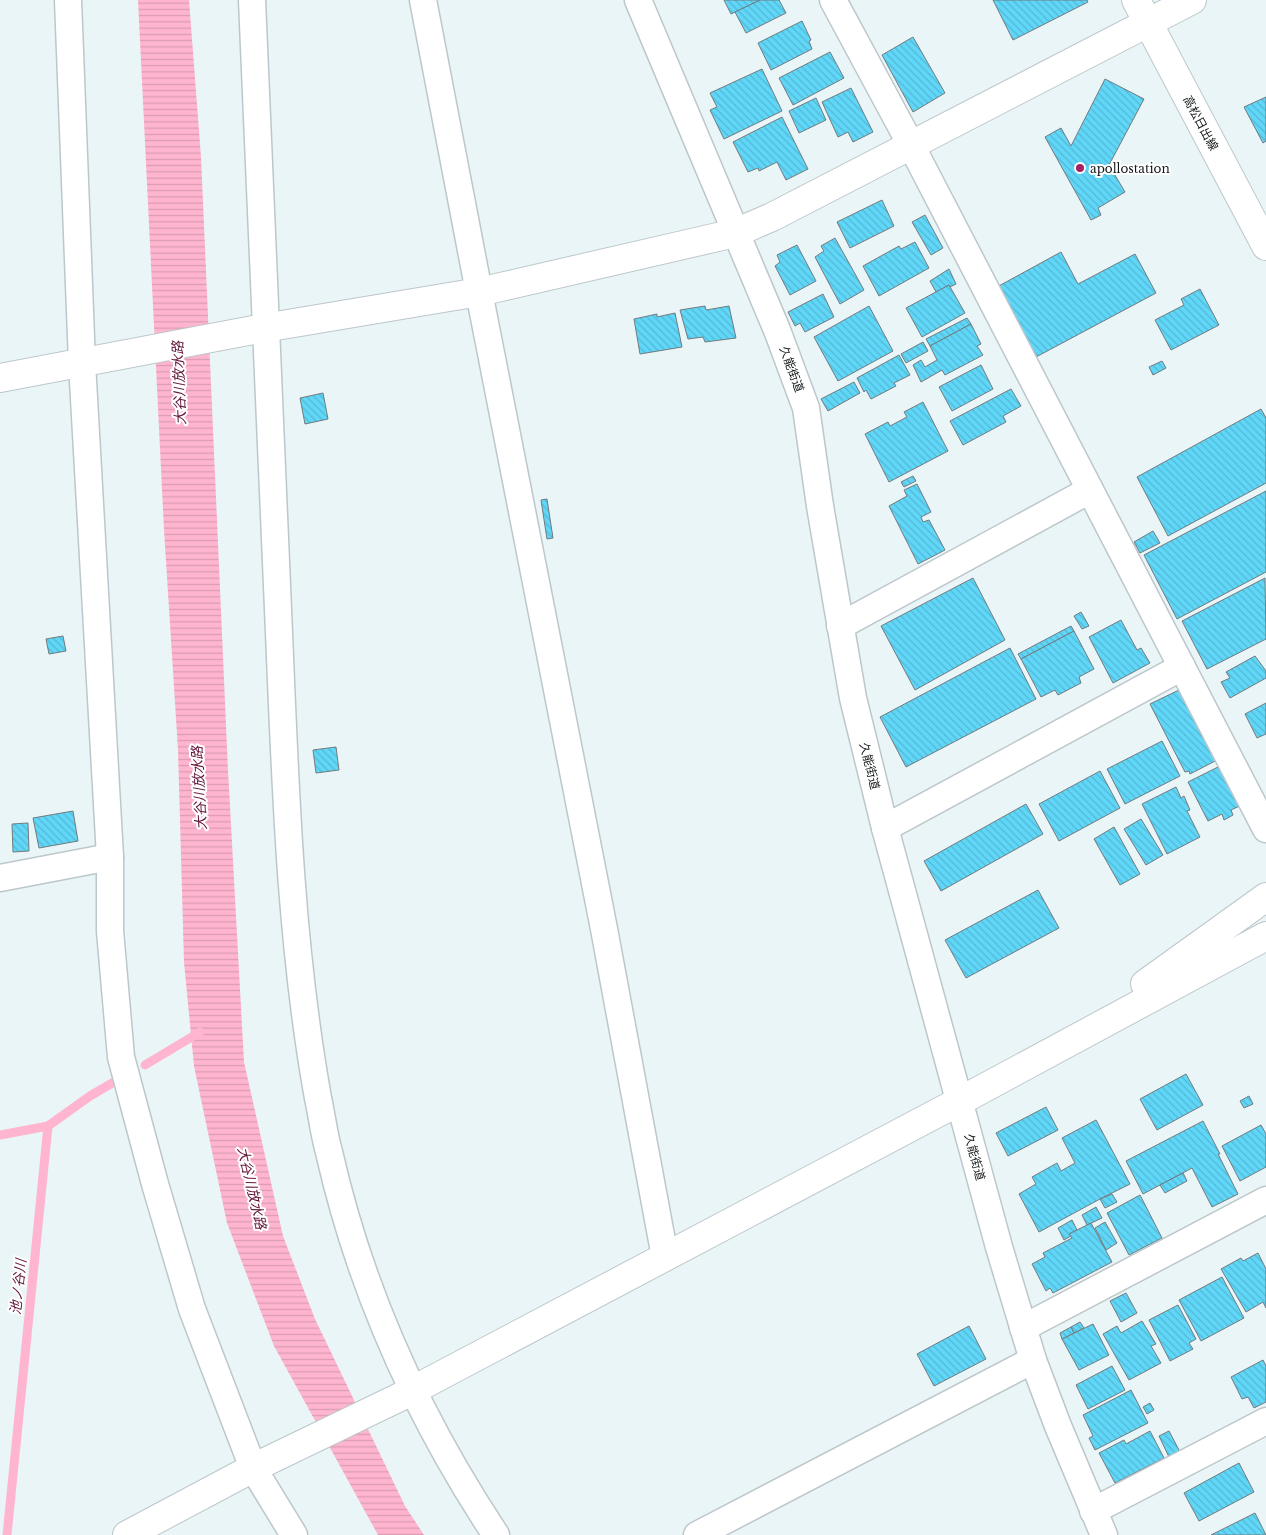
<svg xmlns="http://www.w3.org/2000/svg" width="1266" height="1535" viewBox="0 0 1266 1535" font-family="'Libre Baskerville','Noto Sans JP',serif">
<defs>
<pattern id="water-rules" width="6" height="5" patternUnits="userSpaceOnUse" patternTransform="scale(1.25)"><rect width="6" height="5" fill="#ffb5cf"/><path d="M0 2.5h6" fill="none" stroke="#da9bb1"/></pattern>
<pattern id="building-back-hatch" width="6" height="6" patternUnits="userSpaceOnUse" patternTransform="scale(1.25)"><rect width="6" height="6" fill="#60d7f8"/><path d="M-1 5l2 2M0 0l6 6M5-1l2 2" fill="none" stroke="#52b8d4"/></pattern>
</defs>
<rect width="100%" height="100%" fill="#eaf5f8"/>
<!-- water -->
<path fill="url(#water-rules)" d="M138 0H189L201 157 228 770 244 1062 283 1236 315 1319 405 1506 424 1535H378L274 1346 227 1223 194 1066 184 962 178 750 164 530Z"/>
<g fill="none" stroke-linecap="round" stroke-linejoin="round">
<!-- stream -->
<g stroke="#ffb5cf" stroke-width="9">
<path d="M145 1065 200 1032"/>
<path d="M0 1135 48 1126 90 1096 119 1079"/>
<path d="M7 1535 48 1126"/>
</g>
</g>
<!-- building -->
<g fill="url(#building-back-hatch)" stroke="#717b7e">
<path d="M724 0H760L731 14Z"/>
<path d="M760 0H779L786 13 746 33 735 12Z"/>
<path d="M993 0H1087L1088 2 1013 40Z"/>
<path d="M802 21 811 40 809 41 812 49 771 70 758 43Z"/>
<path d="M913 37 945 93 913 112 882 55Z"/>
<path d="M830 52 844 78 793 105 779 78Z"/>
<path d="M762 69 782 111 724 139 710 110 717 107 710 93Z"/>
<path d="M1105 79 1144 99 1109 165 1125 192 1098 208 1101 215 1091 220 1045 137 1061 128 1071 146Z"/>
<path d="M851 88 873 132 853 142 848 132 838 137 822 102Z"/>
<path d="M1266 97V141L1263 143 1244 107Z"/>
<path d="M816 98 826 120 799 133 789 111Z"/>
<path d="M782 117 808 169 786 180 777 162 759 171 758 168 748 172 733 142Z"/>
<path d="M882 200 894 226 850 248 837 222Z"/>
<path d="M925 215 943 248 931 255 912 222Z"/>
<path d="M835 238 864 290 840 304 815 257 824 251 821 246Z"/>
<path d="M915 242 929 268 879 296 863 266 899 246 901 249Z"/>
<path d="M797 245 816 281 790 295 775 266 780 262 777 255Z"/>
<path d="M1061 252 1078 284 1135 254 1156 293 1036 357 997 287Z"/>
<path d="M949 269 956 284 950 287 949 285 936 292 930 281Z"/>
<path d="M949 285 965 313 922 337 906 308Z"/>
<path d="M1200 289 1219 325 1171 350 1155 320 1184 305 1181 299Z"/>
<path d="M823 294 834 317 805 332 800 323 795 326 788 312Z"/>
<path d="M705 306 706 310 729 306 736 338 705 342 703 337 688 339 680 310Z"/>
<path d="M869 306 893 351 838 381 814 337Z"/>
<path d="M675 313 682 347 640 354 634 319 657 314V317Z"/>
<path d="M967 318 971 324 930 346 926 339Z"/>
<path d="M971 324 981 344 977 346 983 355 945 375 942 370 921 382 913 365 921 360 925 367 937 360 930 346Z"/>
<path d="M923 342 928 351 906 363 901 354Z"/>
<path d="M899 355 910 375 894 383 896 386 871 399 866 390 864 392 857 378Z"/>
<path d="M1162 361 1166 368 1153 375 1149 367Z"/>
<path d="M981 365 993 389 952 411 939 387Z"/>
<path d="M854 382 860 393 828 411 821 399Z"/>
<path d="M1011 389 1021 406 1003 416 1006 422 963 445 950 421Z"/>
<path d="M323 393 328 419 305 424 300 398Z"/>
<path d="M923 402 948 451 889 482 865 434 888 422 890 426 907 417 904 412Z"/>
<path d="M1261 409 1266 418V483L1168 536 1137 477Z"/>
<path d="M913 476 916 481 904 487 901 482Z"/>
<path d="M917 484 931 512 921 517 923 522 929 520 945 550 918 564 889 506 907 496 904 490Z"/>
<path d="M1266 491V572L1177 619 1144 555Z"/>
<path d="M547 499 553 538 547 539 541 500Z"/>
<path d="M1153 531 1160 543 1140 553 1134 542Z"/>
<path d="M973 578 1005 640 915 690 881 626Z"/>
<path d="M1265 578 1266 639 1207 669 1182 621Z"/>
<path d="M1081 612 1089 626 1082 629 1074 616Z"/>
<path d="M1121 620 1137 650 1141 648 1150 663 1113 683 1089 637Z"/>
<path d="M1071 626 1074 631 1021 659 1018 654Z"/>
<path d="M1074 631 1094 669 1079 677 1081 683 1058 695 1055 690 1041 697 1021 659Z"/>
<path d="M63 636 66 651 49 654 46 639Z"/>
<path d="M1010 648 1036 699 906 767 880 717Z"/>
<path d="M1255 656 1266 671V678L1230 698 1221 682 1230 678 1226 672Z"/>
<path d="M1181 689 1192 709 1189 710 1203 738 1207 736 1219 759 1190 774 1189 771 1185 772 1150 704Z"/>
<path d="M1266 703V734L1257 738 1245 714Z"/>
<path d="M1162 741 1180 776 1125 804 1107 769Z"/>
<path d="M336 747 339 770 316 773 313 750Z"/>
<path d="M1226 763 1246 803 1231 810 1233 815 1224 820 1222 814 1208 821 1188 782Z"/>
<path d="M1100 771 1120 808 1059 841 1039 804Z"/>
<path d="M1176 787 1181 798 1184 796 1190 810 1187 811 1200 837 1167 854 1142 804Z"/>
<path d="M1026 804 1043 834 941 891 924 861Z"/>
<path d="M73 811 78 841 39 848 33 818Z"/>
<path d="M1141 819 1163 855 1146 865 1124 829Z"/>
<path d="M28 823 29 851 13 852 12 824Z"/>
<path d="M1114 827 1140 874 1120 885 1094 839Z"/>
<path d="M1038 890 1059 928 966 978 945 940Z"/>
<path d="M1186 1074 1203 1105 1157 1130 1140 1099Z"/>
<path d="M1249 1096 1253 1104 1244 1108 1240 1101Z"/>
<path d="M1046 1107 1058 1130 1008 1156 996 1133Z"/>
<path d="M1096 1120 1130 1184 1100 1199 1039 1232 1019 1194 1036 1184 1032 1177 1057 1163 1061 1171 1075 1163 1062 1138Z"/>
<path d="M1203 1121 1220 1154H1218L1238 1194 1212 1207 1192 1168 1143 1194 1126 1161Z"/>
<path d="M1261 1125 1266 1134V1167L1240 1181 1222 1146Z"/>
<path d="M1183 1173 1187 1181 1165 1193 1160 1185Z"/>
<path d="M1112 1194 1117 1202 1105 1208 1100 1199Z"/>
<path d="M1140 1195 1162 1238 1129 1255 1107 1213Z"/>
<path d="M1096 1207 1102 1218 1087 1225 1082 1215Z"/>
<path d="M1072 1220 1077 1230 1069 1234 1071 1236 1064 1240 1058 1228Z"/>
<path d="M1105 1222 1117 1243 1106 1250 1095 1228Z"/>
<path d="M1091 1223 1112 1262 1053 1293 1050 1288 1046 1291 1032 1264 1045 1257 1043 1253 1072 1238 1069 1234Z"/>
<path d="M1258 1253 1266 1269V1308L1263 1302 1246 1312 1221 1269 1241 1258 1243 1261Z"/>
<path d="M1222 1277 1244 1318 1201 1341 1179 1300Z"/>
<path d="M1126 1293 1137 1313 1121 1322 1110 1301Z"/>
<path d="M1178 1305 1196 1339 1189 1343 1193 1349 1170 1361 1149 1320Z"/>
<path d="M1142 1321 1156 1344 1151 1346 1161 1363 1129 1380 1103 1334 1117 1326 1121 1333Z"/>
<path d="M1080 1322 1084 1328 1074 1333 1071 1327Z"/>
<path d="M1093 1324 1109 1355 1079 1370 1062 1339Z"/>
<path d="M969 1326 986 1359 934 1386 917 1354Z"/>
<path d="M1071 1327 1074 1333 1062 1339 1060 1333Z"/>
<path d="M1263 1360 1266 1366V1402L1254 1408 1248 1397 1242 1399 1231 1377Z"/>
<path d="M1112 1366 1125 1390 1088 1409 1076 1385Z"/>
<path d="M1131 1390 1148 1423 1095 1450 1089 1438 1093 1436 1083 1415Z"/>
<path d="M1150 1403 1154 1410 1147 1414 1143 1407Z"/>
<path d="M1150 1431 1164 1458 1115 1483 1099 1453 1124 1440 1126 1444Z"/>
<path d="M1169 1431 1180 1452 1169 1457 1159 1436Z"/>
<path d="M1239 1463 1254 1492 1199 1521 1184 1493Z"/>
<path d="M1255 1513 1266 1535H1211Z"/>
</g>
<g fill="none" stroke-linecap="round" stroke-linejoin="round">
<defs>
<g id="minor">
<path d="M68 0 82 363 110 857V931L121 1057 155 1184 192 1309 253 1468 294 1535"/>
<path d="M252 0C260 203 268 406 278 609 285 773 289 937 318 1098 322 1116 324 1135 329 1152 360 1289 419 1419 496 1535"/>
<path d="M423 0 479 292 604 929 665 1257"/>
<path d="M638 0 777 330 806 408 820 506 853 698 885 828 999 1247 1033 1360 1058 1426 1104 1535"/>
<path d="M833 0 911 145 1266 829"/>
<path d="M840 626 1090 490"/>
<path d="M885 828 1182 667"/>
<path d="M0 878 110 857"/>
<path d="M1023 1328 1266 1200"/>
<path d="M1093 1511 1266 1421"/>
<path d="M697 1535 1033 1360"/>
</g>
<g id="tertiary">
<path d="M0 378 264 328 479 292 735 233 772 217 1192 0"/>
<path d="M1145 984 1266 897"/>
<path d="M127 1535 253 1468 402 1396 960 1101 1266 936"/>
</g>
<path id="secondary" d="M1136 0 1266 246"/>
</defs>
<!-- minor casing -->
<use href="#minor" stroke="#bdc7cb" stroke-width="29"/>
<!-- tertiary casing -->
<use href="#tertiary" stroke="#bdc7cb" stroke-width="30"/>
<!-- secondary casing -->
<use href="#secondary" stroke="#bdc7cb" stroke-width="30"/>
<!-- minor -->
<use href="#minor" stroke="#fff" stroke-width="26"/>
<!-- tertiary -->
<use href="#tertiary" stroke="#fff" stroke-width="28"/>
<!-- secondary -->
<use href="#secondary" stroke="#fff" stroke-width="28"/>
</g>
<!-- markers -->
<circle fill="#a81f64" stroke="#fff" stroke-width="2" cx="1080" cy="168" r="5"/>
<g text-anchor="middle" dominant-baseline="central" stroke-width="4" stroke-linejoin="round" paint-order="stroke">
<!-- street labels -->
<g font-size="12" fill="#121617" stroke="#fff">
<text transform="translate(1201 123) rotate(62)">高松日出線</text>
<text transform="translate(792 369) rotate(70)">久能街道</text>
<text transform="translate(870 766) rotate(76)">久能街道</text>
<text transform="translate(975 1157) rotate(75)">久能街道</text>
</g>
<!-- poi labels -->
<g font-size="12" fill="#121617" stroke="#fff" text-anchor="start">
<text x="1090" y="168">apollostation</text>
</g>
<!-- water labels -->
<g font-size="14" font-style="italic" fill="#63143a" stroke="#fff">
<text transform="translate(179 383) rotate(-92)">大谷川放水路</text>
<text transform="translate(199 788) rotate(-93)">大谷川放水路</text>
<text transform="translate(252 1188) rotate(77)">大谷川放水路</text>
<text transform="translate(18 1287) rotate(-84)">池ノ谷川</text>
</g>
</g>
</svg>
